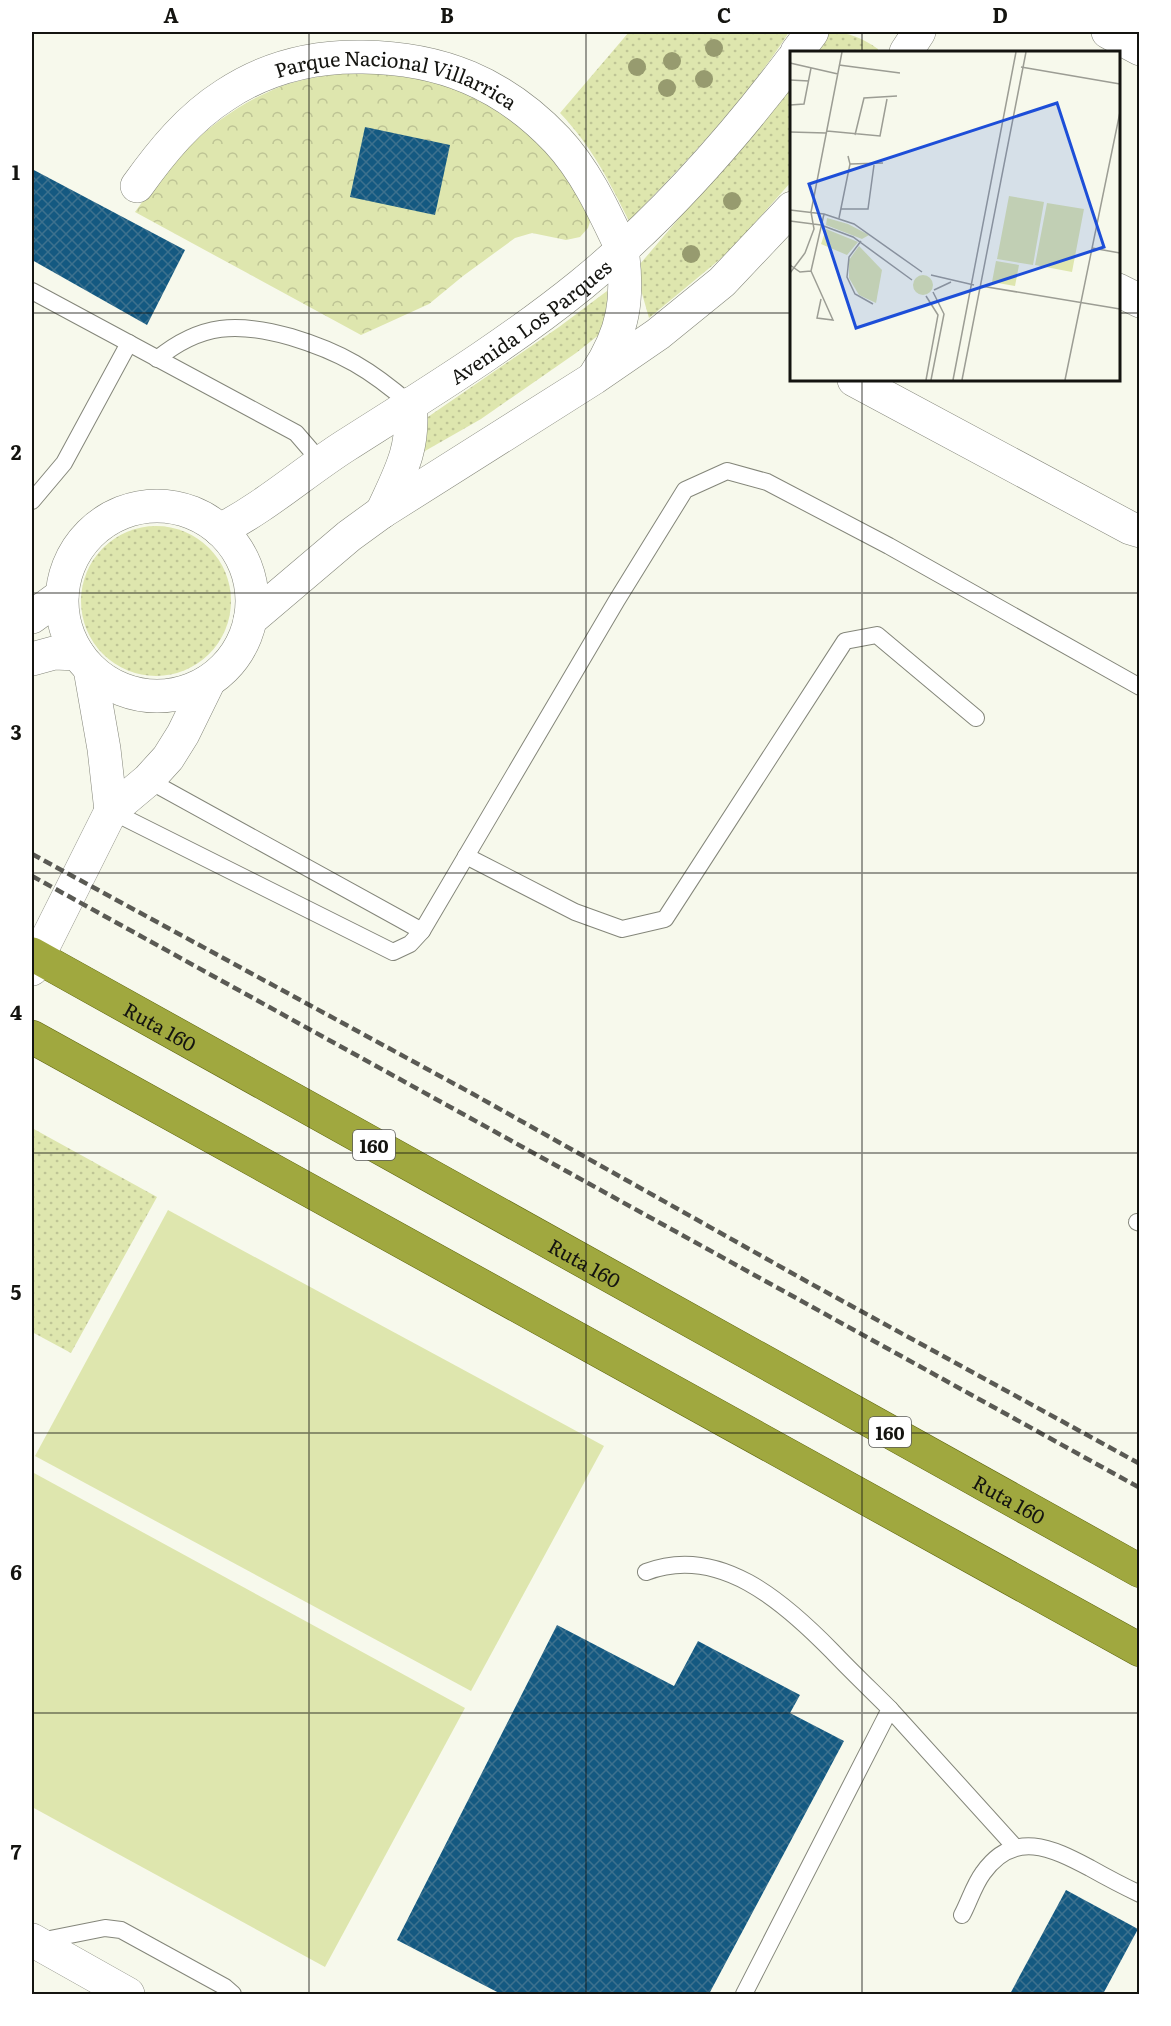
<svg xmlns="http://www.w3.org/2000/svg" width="1171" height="2026" viewBox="0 0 1171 2026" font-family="Literata,serif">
<defs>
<pattern id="grass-dots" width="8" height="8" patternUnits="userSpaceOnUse" patternTransform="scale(1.5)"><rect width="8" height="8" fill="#dee6ae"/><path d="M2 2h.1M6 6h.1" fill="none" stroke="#bec495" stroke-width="1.8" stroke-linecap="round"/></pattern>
<pattern id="park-crowns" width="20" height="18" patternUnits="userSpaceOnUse" patternTransform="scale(1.5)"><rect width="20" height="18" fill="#dee6ae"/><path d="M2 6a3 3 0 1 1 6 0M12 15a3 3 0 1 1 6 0" fill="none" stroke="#bec495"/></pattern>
<pattern id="building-cross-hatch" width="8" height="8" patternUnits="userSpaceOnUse" patternTransform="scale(1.5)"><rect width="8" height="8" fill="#145981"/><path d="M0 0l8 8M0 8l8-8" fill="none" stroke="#3d718e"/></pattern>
</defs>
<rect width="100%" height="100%" fill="#f7f9ec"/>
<!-- grass -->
<g fill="url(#grass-dots)">
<path d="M629 32H789C745 101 686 162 629 221 608 179 592 147 560 113Z"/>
<path d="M829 32C849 32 862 38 878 49V52H813Z"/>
<path d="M791 81V182L730 251 649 318 637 276 640 264 716 175Z"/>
<path d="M607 291 613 311 605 330 576 353 481 419 418 455 422 421 559 327Z"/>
<circle cx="156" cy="601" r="75"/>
<path d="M32 1128 157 1197 71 1353 32 1332Z"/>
</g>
<!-- park -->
<path fill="url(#park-crowns)" d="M331 74H380L433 80 461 89 516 117 574 172 591 219 588 228 580 237 566 240 532 233 515 238 463 276 429 304 361 335 135 212C176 155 216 112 282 86 298 80 315 78 331 74Z"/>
<!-- pitch -->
<g fill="#dee6ae">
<path d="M168 1210 604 1446 471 1691 35 1456Z"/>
<path d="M34 1473 465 1708 325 1967 32 1807V1477Z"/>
</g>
<!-- building -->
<g fill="url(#building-cross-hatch)">
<path d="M365 127 450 145 435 215 350 197Z"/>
<path d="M32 169 185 250 147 325 32 260Z"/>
<path d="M557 1625 674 1686 698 1641 800 1695 790 1713 844 1741 709 1994H501L397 1940Z"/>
<path d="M1066 1890 1138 1929 1103 1994H1010Z"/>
</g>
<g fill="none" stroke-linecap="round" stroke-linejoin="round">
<defs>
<g id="service">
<path d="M32 291 296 433 321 462"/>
<path d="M157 359C201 323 238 322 291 337 341 352 371 370 410 404"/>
<path d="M32 501 64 463 129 343"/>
<path d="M148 780 422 931"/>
<path d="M111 811 393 952 410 944 422 931 617 600 685 490 727 471 767 482 889 546 1140 687"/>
<path d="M466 856 575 912 622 929 665 919 845 641 877 635 976 718"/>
<path d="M1137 1222 1140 1223"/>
<path d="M646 1572C719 1544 784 1602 832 1651 851 1671 871 1690 890 1709L744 1994"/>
<path d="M890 1709 1015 1847"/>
<path d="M962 1915C969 1902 974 1885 983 1873 1014 1829 1052 1848 1090 1868 1106 1877 1123 1886 1140 1894"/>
<path d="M40 1941 105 1928 121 1930 225 1987 233 1994"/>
</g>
<g id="minor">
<path d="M1108 32 1140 49"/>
<path id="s1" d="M137 186C162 151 189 118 225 95 267 67 313 56 363 57 441 58 503 83 557 140 586 171 604 211 622 249"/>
<path d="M1118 290 1140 301"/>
<path d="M854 380 1130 528 1140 531"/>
</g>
<g id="tertiary">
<path d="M32 617 62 595"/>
<path d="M32 659 54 653 78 654"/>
<path d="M32 1940 128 1994"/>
</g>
<g id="secondary">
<path d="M797 52 812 32"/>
<path d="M906 52 919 32"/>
<path d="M596 374C624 332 629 298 622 249"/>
<circle cx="157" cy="601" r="95"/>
<path d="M382 512C400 473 415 448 410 404"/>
<path id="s2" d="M220 530C265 507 303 473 345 446 425 395 507 345 581 285 661 220 730 142 792 60"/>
<path d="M250 620 349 536 382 512 594 378 658 334 722 282 792 208"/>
<path d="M90 669 104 749 111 811"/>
<path d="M32 969 111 811 148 780 168 758 183 734 209 681"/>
</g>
<g id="trunk">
<path id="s3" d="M32 954 1140 1571"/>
<path d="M32 1037 1140 1650"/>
</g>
</defs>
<!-- service casing -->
<use href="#service" stroke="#84867a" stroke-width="18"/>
<!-- minor casing -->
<use href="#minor" stroke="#84867a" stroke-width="34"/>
<!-- tertiary casing -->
<use href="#tertiary" stroke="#84867a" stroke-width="34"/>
<!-- secondary casing -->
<use href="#secondary" stroke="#84867a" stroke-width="34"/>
<!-- trunk casing -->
<use href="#trunk" stroke="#5f660f" stroke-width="34"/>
<!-- service -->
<use href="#service" stroke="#fff" stroke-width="16"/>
<!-- minor -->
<use href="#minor" stroke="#fff" stroke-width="33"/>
<!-- tertiary -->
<use href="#tertiary" stroke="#fff" stroke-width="33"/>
<!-- secondary -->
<use href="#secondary" stroke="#fff" stroke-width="33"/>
<!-- trunk -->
<use href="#trunk" stroke="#a0a83f" stroke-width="33"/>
<!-- rail -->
<g stroke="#5a5a54" stroke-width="4.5" stroke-dasharray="9 4.5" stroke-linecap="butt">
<path d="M32 854 473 1094 806 1281 1140 1464"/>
<path d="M32 876 1140 1488"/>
</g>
</g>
<!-- trees -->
<g fill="#979b6f">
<circle cx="714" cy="48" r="9"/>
<circle cx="672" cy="61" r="9"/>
<circle cx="637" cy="67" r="9"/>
<circle cx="704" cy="79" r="9"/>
<circle cx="667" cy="88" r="9"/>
<circle cx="732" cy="201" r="9"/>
<circle cx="691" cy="254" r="9"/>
</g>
<!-- grid -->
<path fill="none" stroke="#141410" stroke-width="1.5" stroke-opacity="0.55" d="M309 32V1994M586 32V1994M862 32V52M32 313H792M1118 313H1140M862 380V1994M32 593H1140M32 873H1140M32 1153H1140M32 1433H1140M32 1713H1140"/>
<g text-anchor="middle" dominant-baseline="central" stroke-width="6" stroke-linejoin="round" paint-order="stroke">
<!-- shield labels -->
<g fill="#fff" stroke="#5a5a58" stroke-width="1.5">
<rect x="353" y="1130" width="42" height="30" rx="4.5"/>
<rect x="869" y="1417" width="42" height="30" rx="4.5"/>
</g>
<g font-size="18" font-weight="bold" fill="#141410">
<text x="374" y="1145">160</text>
<text x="890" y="1432">160</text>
</g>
<!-- street labels -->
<g font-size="20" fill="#141410" stroke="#fff">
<text stroke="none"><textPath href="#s1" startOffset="309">Parque Nacional Villarrica</textPath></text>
<text stroke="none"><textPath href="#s2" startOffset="374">Avenida Los Parques</textPath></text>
<text stroke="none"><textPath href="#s3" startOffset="147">Ruta 160</textPath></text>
<text stroke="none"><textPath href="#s3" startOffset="633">Ruta 160</textPath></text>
<text stroke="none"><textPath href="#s3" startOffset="1119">Ruta 160</textPath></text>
</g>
</g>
<!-- overview -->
<g transform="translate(790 51)">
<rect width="330" height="330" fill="#f7f9ec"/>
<path d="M37 167 58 173 79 184 72 188 36 174ZM36 178 68 191 57 204 31 193ZM206 210 229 214 225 235 202 231ZM123 234a10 10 0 1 1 20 0a10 10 0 1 1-20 0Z" fill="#dee6ae"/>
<path d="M69 195 92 219 86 252 69 244 59 227V209Z" fill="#dee6ae"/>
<path d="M219 145 254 151 243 214 207 208ZM257 152 294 158 282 221 245 214Z" fill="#dee6ae"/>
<path fill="none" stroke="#9c9d94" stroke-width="1.5" d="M0 12 48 23M49 14 110 22M231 16 330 33M0 29 19 30M0 54 14 53 21 17M37 80 90 85 97 48M0 81 36 82M65 84 74 47 107 45M60 113 93 112M51 158H78L84 114M0 159 34 163 64 173 132 221M49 167 60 113 58 105M0 170 31 174 63 186 122 229M71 190 59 206 57 226 65 243 83 253M302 197 330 202M0 214 10 221 21 220M0 222 15 202 24 178 21 161 52 1M141 224 184 234M191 235 330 258M144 239 161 231M31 248 27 267 43 269 21 220 34 163M136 329 148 264 136 245M141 329 154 263 143 241M163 329 226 1M172 329 236 1M275 329 330 61"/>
<path fill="#1d4ed8" fill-opacity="0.15" stroke="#1d4ed8" stroke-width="3" d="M267 52 314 196 66 277 19 133Z"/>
<rect width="330" height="330" fill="none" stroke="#141410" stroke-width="3"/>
</g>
<!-- border -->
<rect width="1171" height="2026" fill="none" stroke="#ffffff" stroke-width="66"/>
<rect x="33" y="33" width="1105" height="1960" fill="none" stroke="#141410" stroke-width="2"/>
<g font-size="20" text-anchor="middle" font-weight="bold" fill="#141410">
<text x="171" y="23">A</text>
<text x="447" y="23">B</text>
<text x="724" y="23">C</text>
<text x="1000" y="23">D</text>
<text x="16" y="180">1</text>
<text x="16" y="460">2</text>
<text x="16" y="740">3</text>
<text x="16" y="1020">4</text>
<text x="16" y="1300">5</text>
<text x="16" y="1580">6</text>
<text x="16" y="1860">7</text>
</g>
</svg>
